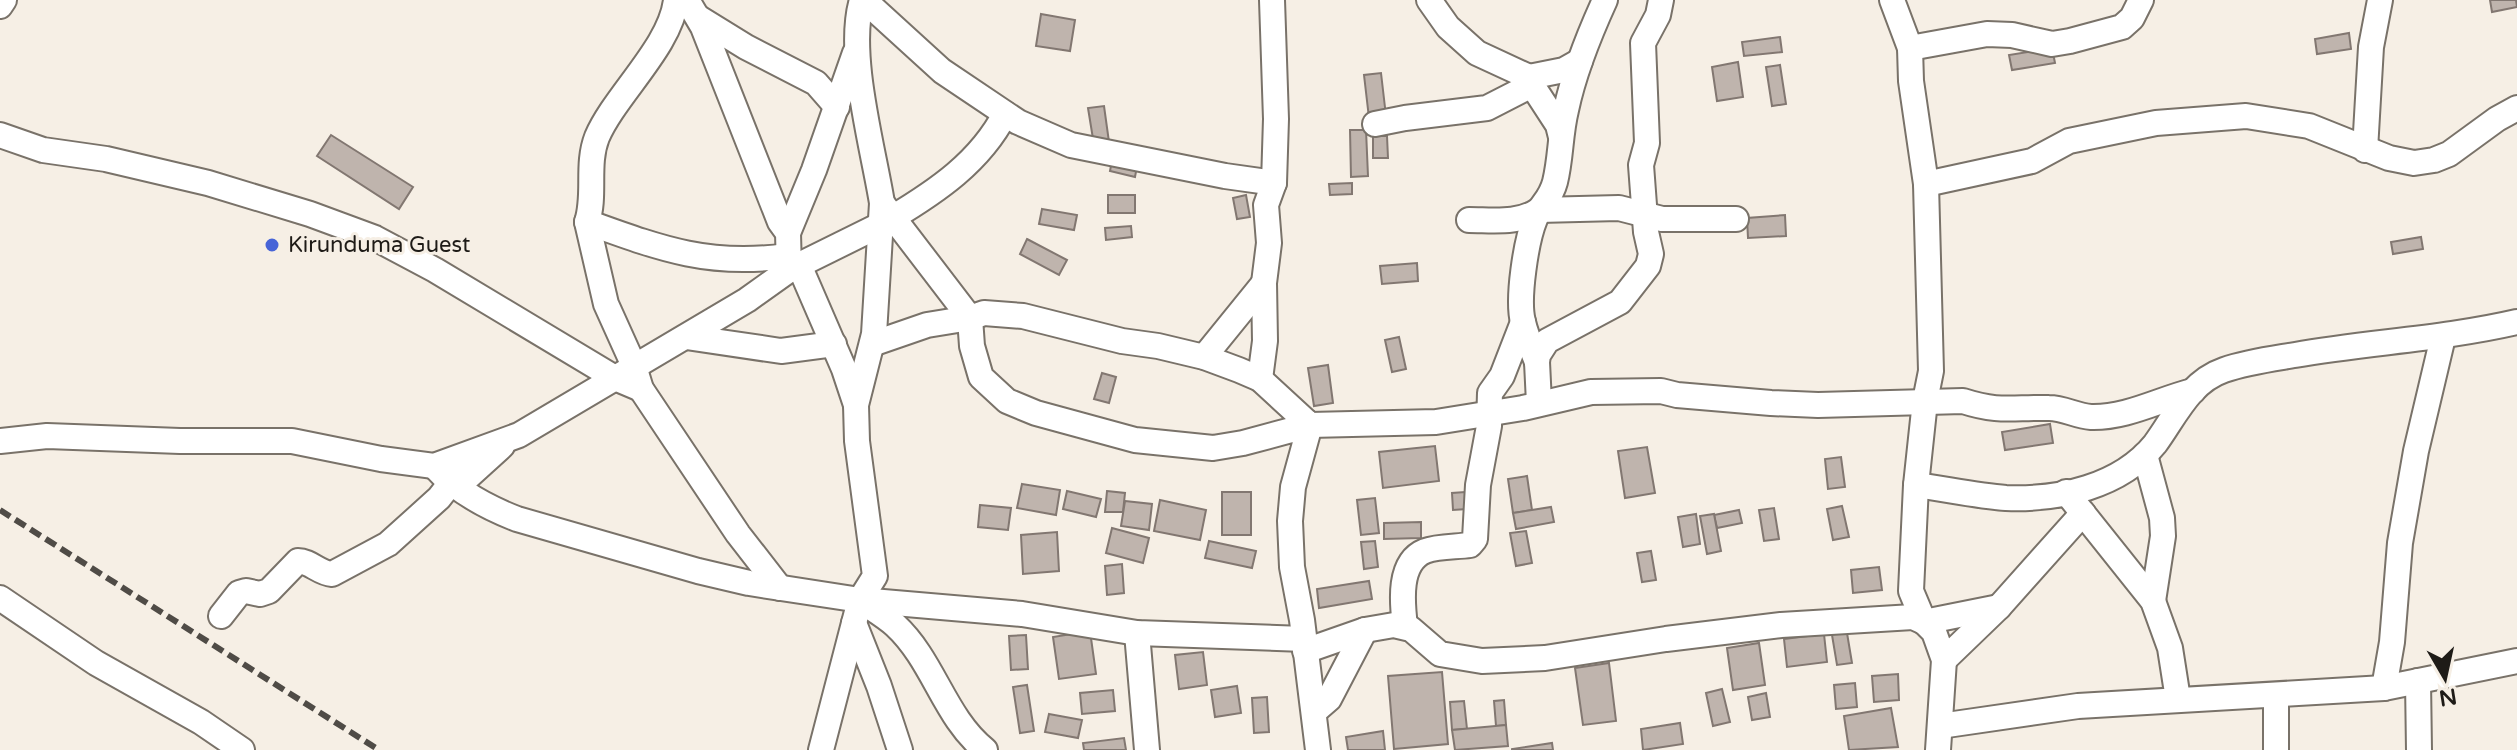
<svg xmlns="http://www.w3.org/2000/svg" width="2517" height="750" viewBox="0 0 2517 750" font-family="'Varela Round',sans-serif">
<rect width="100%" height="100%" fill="#f6efe5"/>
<!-- building -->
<g fill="#bfb4ad" stroke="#827771" stroke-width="2">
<path d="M2490 0H2516L2517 7 2492 12Z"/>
<path d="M1041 14 1075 20 1070 51 1036 46Z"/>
<path d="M2349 33 2351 49 2317 54 2315 39Z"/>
<path d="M1780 37 1782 52 1744 56 1742 42Z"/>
<path d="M2052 48 2055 63 2012 70 2009 55Z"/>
<path d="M1738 62 1743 97 1717 101 1712 67Z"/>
<path d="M1780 65 1786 104 1772 106 1766 67Z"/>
<path d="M1381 73 1386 116 1369 118 1364 75Z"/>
<path d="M1104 106 1109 142 1094 145 1088 108Z"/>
<path d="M1350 130H1366L1368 176 1351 177Z"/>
<path d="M331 135 413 187 399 209 317 156Z"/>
<path d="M1373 136H1387L1388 158H1373Z"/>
<path d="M1113 155 1138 161 1135 177 1110 171Z"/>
<path d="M1352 183V194L1330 195 1329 184Z"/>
<rect x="1108" y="195" width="27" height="18"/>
<path d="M1246 195 1250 217 1237 219 1233 198Z"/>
<path d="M1042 209 1077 215 1074 230 1039 224Z"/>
<path d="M1785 215 1786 236 1748 238 1747 218Z"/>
<path d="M1131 226 1132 237 1106 240 1105 228Z"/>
<path d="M2421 237 2423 249 2393 254 2391 242Z"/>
<path d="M1027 239 1067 260 1059 275 1020 254Z"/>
<path d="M1417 263 1418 281 1382 284 1380 266Z"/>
<path d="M1399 337 1406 369 1392 372 1385 340Z"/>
<path d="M1328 365 1333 403 1314 406 1308 368Z"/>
<path d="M1102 373 1116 377 1109 403 1094 399Z"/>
<path d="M2050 424 2053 443 2005 450 2002 432Z"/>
<path d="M1435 446 1439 481 1383 488 1379 452Z"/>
<path d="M1647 447 1655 493 1625 498 1618 451Z"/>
<path d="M1841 457 1845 487 1828 489 1825 459Z"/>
<path d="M1527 476 1532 510 1513 513 1508 479Z"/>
<path d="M1022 484 1060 490 1056 515 1017 508Z"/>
<path d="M1067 491 1101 499 1096 517 1063 509Z"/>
<path d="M1107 491 1125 493 1123 512H1105Z"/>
<rect x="1222" y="492" width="29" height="43"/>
<path d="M1465 492 1467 509 1453 510 1452 493Z"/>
<path d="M1375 498 1379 533 1361 535 1357 500Z"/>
<path d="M1160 500 1206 510 1200 540 1154 531Z"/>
<path d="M1125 501 1152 504 1149 530 1121 526Z"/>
<path d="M980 505 1011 508 1008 530 978 527Z"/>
<path d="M1842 506 1849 537 1833 540 1827 509Z"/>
<path d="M1551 507 1554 522 1516 529 1513 513Z"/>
<path d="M1774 508 1779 539 1764 541 1759 510Z"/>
<path d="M1739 510 1742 523 1717 528 1714 515Z"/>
<path d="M1696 514 1700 544 1683 547 1678 517Z"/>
<path d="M1714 514 1721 551 1707 554 1700 516Z"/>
<path d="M1421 522V538L1384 539V523Z"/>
<path d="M1112 528 1149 538 1143 563 1106 553Z"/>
<path d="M1526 531 1532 563 1516 566 1510 533Z"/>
<path d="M1057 532 1059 571 1023 574 1021 535Z"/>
<path d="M1209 541 1256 551 1252 568 1205 558Z"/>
<path d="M1375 541 1378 567 1364 569 1361 542Z"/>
<path d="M1651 551 1656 580 1642 582 1637 553Z"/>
<path d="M1122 564 1124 593 1107 595 1105 566Z"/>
<path d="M1879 567 1882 590 1853 593 1851 570Z"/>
<path d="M1369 581 1372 599 1319 608 1317 589Z"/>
<path d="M1846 627 1852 663 1837 665 1831 629Z"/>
<path d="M1090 631 1096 674 1059 679 1053 637Z"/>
<path d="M1824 634 1827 662 1787 667 1784 639Z"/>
<path d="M1026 635 1028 669 1011 670 1009 636Z"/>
<path d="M1759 643 1765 685 1733 690 1727 648Z"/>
<path d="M1203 652 1207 685 1179 689 1175 655Z"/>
<path d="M1609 663 1616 721 1583 725 1575 668Z"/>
<path d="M1442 672 1448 744 1394 749 1388 676Z"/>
<path d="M1898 674 1899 700 1874 702 1872 676Z"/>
<path d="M1855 683 1857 707 1836 709 1834 685Z"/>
<path d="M1027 685 1034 731 1020 733 1013 687Z"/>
<path d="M1237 686 1241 713 1215 717 1211 690Z"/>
<path d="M1722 689 1730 722 1713 726 1706 693Z"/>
<path d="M1113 690 1115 711 1082 714 1080 693Z"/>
<path d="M1766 693 1770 717 1752 720 1748 697Z"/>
<path d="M1267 697 1269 732 1254 733 1252 698Z"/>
<path d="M1504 700 1506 725 1496 726 1494 701Z"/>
<path d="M1464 701 1467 729 1452 730 1450 702Z"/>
<path d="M1891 708 1898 747 1849 750 1844 716Z"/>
<path d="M1049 714 1082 720 1078 738 1045 732Z"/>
<path d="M1680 723 1683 744 1643 750 1641 729Z"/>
<path d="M1506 725 1508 746 1455 750 1452 730Z"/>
<path d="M1383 731 1385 750H1348L1346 737Z"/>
<path d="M1124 738 1126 750H1084L1083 743Z"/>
<path d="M1552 743 1553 750H1512V749Z"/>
</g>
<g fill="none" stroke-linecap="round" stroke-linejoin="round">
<defs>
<g id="minor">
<path d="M676 0C671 46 615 95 597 137 586 165 596 195 587 222L606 304 634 366 641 389 738 534 780 588"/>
<path d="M687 0 703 27 780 222 788 233 789 270"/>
<path d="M862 0C846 52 873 147 882 203L874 334 856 405 857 441 875 576 860 600C871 608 885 616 895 625 934 661 944 717 985 750"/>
<path d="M864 0 942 71 1018 122 1071 145 1225 176 1274 183"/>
<path d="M1429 0 1448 27 1477 53 1529 77"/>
<path d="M1892 0 1910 48 1911 81 1926 184 1931 371 1925 401 1916 485 1911 591 1924 622 1934 632 1944 660 1938 750"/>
<path d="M0 6 4 0"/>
<path d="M699 18 746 47 816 83 837 107"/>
<path d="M1910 48 1987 34 2012 35 2052 44 2070 41 2122 27 2132 18 2141 0"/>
<path d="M1532 85 1558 125 1561 137"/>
<path d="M1375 124 1405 118 1487 108 1532 85 1529 77 1564 70 1580 61"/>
<path d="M0 135 43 150 106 159 208 183 310 214 375 238 435 270 615 378 641 389"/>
<path d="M2365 150 2371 47 2380 0"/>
<path d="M1926 184 2032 161 2069 141 2156 123 2246 116 2309 126 2389 158 2414 163 2434 160 2449 154 2497 119 2517 108"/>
<path d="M882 203 970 318 972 346 981 377 1007 401 1036 413 1135 440 1213 448 1243 443 1310 425 1293 487 1290 521 1292 567 1302 620 1318 750"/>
<path d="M892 218C937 191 980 162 1005 114"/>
<path d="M1469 220C1493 220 1519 224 1539 210L1619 208 1662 219H1736"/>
<path d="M587 222C659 248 708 267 787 256"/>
<path d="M788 233 814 170 855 53"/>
<path d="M799 265 844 369 856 405"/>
<path d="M686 337 781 351 834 344"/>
<path d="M872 344 927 325 970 318 984 313 1023 316 1122 341 1158 346 1204 357 1239 370 1260 379 1310 425 1436 422 1523 408 1591 392 1661 391 1677 395 1771 403 1818 405 1963 401C2000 413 2013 407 2049 408 2064 408 2076 416 2091 417 2127 418 2160 399 2193 391"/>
<path d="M1204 357 1264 283"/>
<path d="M1537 362C1532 349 1526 335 1523 322 1517 299 1526 241 1535 219 1541 203 1550 201 1555 182 1561 158 1560 134 1566 110 1574 72 1589 35 1605 0"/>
<path d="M1260 379 1265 341 1264 283 1269 243 1266 205 1274 183 1276 119 1272 0"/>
<path d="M1539 403 1537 362 1538 355 1547 341 1620 302 1648 266 1651 254 1646 232 1641 165 1647 143 1643 43 1658 15 1661 0"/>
<path d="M0 441 47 436 180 441H292L381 459 434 466 519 435 747 300 789 270 882 224"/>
<path d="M2145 455 2162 518 2163 536 2153 601"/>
<path d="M434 466C456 491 486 507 517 519L698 571 749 583 860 600 1022 614 1137 633 1304 639"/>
<path d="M1916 485C1946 489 1977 496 2006 498 2059 500 2120 487 2155 444 2175 417 2189 382 2224 370 2247 362 2271 359 2295 355 2369 342 2444 339 2517 322"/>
<path d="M2066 492 2153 601 2170 648 2178 699"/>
<path d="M0 598 96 663 201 722 242 750"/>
<path d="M221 616 239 593 246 591 260 594 269 591 298 561C310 561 319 573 332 574L388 544 439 498 450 484 468 477 502 446"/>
<path d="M854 623 879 686 900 750"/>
<path d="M1405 626C1402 602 1398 562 1425 551 1438 546 1456 547 1470 545L1475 539 1478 485 1489 426 1490 393 1502 376 1523 322"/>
<path d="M1137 633 1147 750"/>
<path d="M1305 651 1365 630 1394 625 1411 629 1440 654 1482 661 1545 658 1666 639 1781 625 1913 617 1924 622 1999 607"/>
<path d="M1944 660 1999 607 2083 513"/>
<path d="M2418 681 2419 750"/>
<path d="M2384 688 2392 642 2400 543 2416 451 2443 337"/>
<path d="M2276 695V750"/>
<path d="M1314 712 1329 699 1365 630"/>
<path d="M1940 726 2078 706 2384 688 2517 661"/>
<path d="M821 750 860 600"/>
</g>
</defs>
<!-- minor casing -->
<use href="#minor" stroke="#797269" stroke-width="28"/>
<!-- minor -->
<use href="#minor" stroke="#fff" stroke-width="24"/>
<!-- rail -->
<path stroke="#4f4b46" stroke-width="6" stroke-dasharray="12 6" stroke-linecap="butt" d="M0 510 379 750"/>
</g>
<!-- markers -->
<circle fill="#4764d7" stroke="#f6efe5" stroke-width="3" cx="272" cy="245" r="8"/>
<g text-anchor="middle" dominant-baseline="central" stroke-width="6" stroke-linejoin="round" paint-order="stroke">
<!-- poi labels -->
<g font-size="22" fill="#1e1b17" stroke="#f6efe5" text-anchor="start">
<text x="288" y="245">Kirunduma Guest</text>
</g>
</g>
<!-- north arrow -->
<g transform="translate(2445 678) rotate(171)" stroke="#f6efe5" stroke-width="6" paint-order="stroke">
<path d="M0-6L14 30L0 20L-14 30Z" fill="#1e1b17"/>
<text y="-12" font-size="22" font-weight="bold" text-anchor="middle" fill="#1e1b17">N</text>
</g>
</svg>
